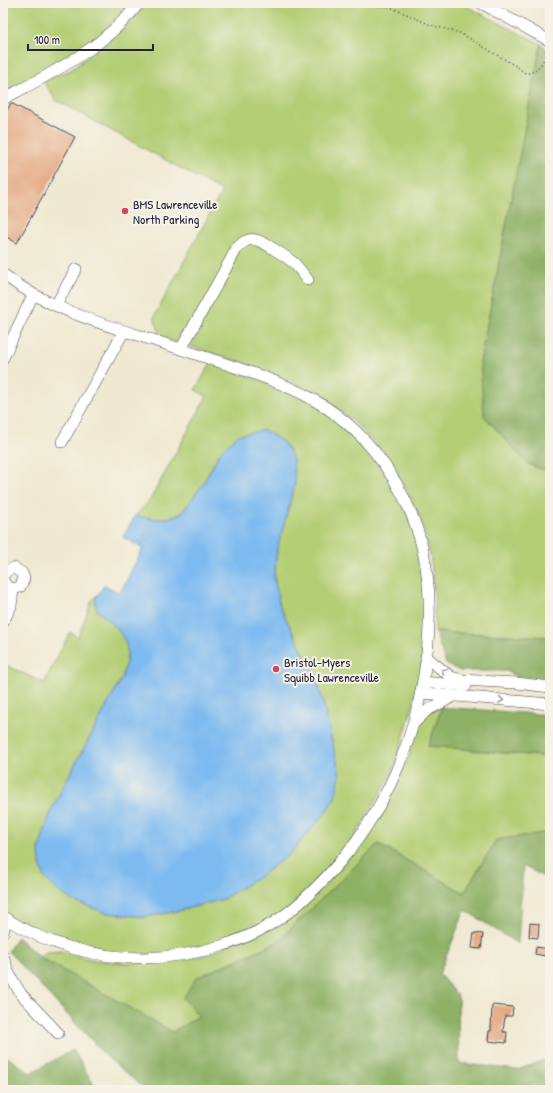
<svg xmlns="http://www.w3.org/2000/svg" width="553" height="1093" viewBox="0 0 553 1093" font-family="'Patrick Hand',sans-serif">
<rect width="100%" height="100%" fill="#f7f3e8"/>
<filter id="ink" filterUnits="userSpaceOnUse"><feTurbulence type="fractalNoise" baseFrequency=".025" numOctaves="2"/><feDisplacementMap in="SourceGraphic" scale="8" xChannelSelector="R" yChannelSelector="G"/><feConvolveMatrix kernelMatrix="1 2 1 2 8 2 1 2 1" color-interpolation-filters="sRGB"/></filter>
<filter id="wash" filterUnits="userSpaceOnUse"><feTurbulence type="fractalNoise" baseFrequency=".012" numOctaves="4" result="noise"/><feDisplacementMap in="SourceGraphic" scale="16" xChannelSelector="R" yChannelSelector="G"/><feGaussianBlur stdDeviation="0.9" result="paint"/><feColorMatrix in="noise" values="0 0 0 0 0 0 0 0 0 0 0 0 0 0 0 0 0 1.4 0 .05"/><feComposite in="paint" operator="in"/></filter>
<g filter="url(#wash)">
<rect width="100%" height="100%" fill="#efe9d1"/>
<!-- green -->
<g fill="#b3ce74" stroke="#6a7858">
<path d="M3 3H130C99 44 48 68 3 92Z"/>
<path d="M148 3H460L541 44 480 362 528 464 550 472V637L435 632C435 599 434 565 425 533 407 475 361 416 306 389 262 366 208 353 161 337L154 317 222 191 54 99 51 92 43 81 71 70 124 28Z"/>
<path d="M211 363 303 396 354 433 395 487 417 536 426 604 420 682 393 772 350 845 286 911 233 939 167 954 128 955 63 943 3 913V664L44 683 70 632 78 637 92 600 97 595 95 603 98 612 111 621 124 638 128 649 126 663 122 678 64 785 51 811 75 902 107 913 145 917 182 910 223 899 259 877 291 853 324 814 335 798 340 775 323 702 317 679 280 607 274 577 277 550 293 460C287 443 279 439 264 430L220 452 203 484 181 514 168 518 155 519 135 516 150 500 207 396 195 390Z"/>
<path d="M442 707 428 746 550 757V832L496 840 464 893 378 844 277 942 196 978 199 1016 172 1032 39 957 46 952 61 951 94 960 128 963 168 962 206 955 290 917 315 897 356 850 373 827 388 802 408 758 418 726 431 710Z"/>
</g>
<!-- forest -->
<g fill="#8eb166" stroke="#586a50">
<path d="M541 44 550 51V399L547 414 550 418V472L528 464 484 416 480 362Z"/>
<path d="M435 632 550 637V679L515 676 507 671H460L446 664Z"/>
<path d="M442 707 550 715V757L428 746Z"/>
<path d="M550 832V880L523 866 518 944 465 910 439 974 458 996 459 1063 517 1070 550 1058V1090H146L107 1057 8 951 17 937 39 957 173 1032 199 1016 183 998 196 978 277 942 378 844 464 893 496 840Z"/>
<path d="M73 1050 97 1090H3V1054L30 1073Z"/>
</g>
<!-- water -->
<path fill="#7dbaf0" stroke="#506e96" d="M264 430 283 442 289 450 293 460 295 484 277 550 274 577 280 607 317 679 323 702 340 775 335 798 324 814 291 853 259 877 223 899 182 910 145 917 107 913 75 902 58 891 44 877 40 864 39 849 51 811 64 785 122 678C124 669 128 660 127 650 127 640 117 628 110 621 102 614 91 608 97 596 99 592 102 589 104 585L120 593 141 552 143 548 123 537 135 516 155 519 168 518 181 514 203 484 220 452 238 435Z"/>
<g id="blocks">
<!-- building -->
<g fill="#e3a47c">
<path d="M11 103 75 137 17 243 3 235V118Z"/>
<path d="M530 923 539 924 538 938 529 937Z"/>
<path d="M474 933 483 934 481 949 472 948Z"/>
<path d="M536 947 550 949V957L535 954Z"/>
<path d="M492 1005 513 1007 512 1016H505L503 1032H507L506 1043 488 1041 489 1031H491Z"/>
</g>
</g>
</g>
<g filter="url(#ink)">
<use href="#blocks" fill-opacity="0" stroke="#414052" stroke-width="1"/>
<g fill="none" stroke-linecap="round" stroke-linejoin="round">
<defs>
<g id="minor">
<path d="M481 3 550 41"/>
<path d="M3 99C52 73 104 48 139 3"/>
<path d="M3 274C46 308 99 323 150 339 178 348 205 357 232 366 289 385 335 403 374 451 425 515 436 582 426 661 416 737 388 806 338 864 323 881 308 897 290 911 249 943 194 957 144 958 93 958 46 944 3 917"/>
<path d="M56 305 76 269"/>
<path d="M181 349 237 248C243 242 248 238 256 240 263 241 288 258 294 263 299 268 303 274 308 280"/>
<path d="M3 358 33 295"/>
<path d="M62 442 124 331"/>
<path d="M3 576 6 571 14 568 22 573 24 579 20 587 13 589 6 586 3 580"/>
<path d="M3 622 11 606 13 589"/>
<path d="M426 657 451 677 462 680 517 683 550 687"/>
<path d="M423 682 466 686"/>
<path d="M421 693 550 704"/>
<path d="M413 724 426 711 454 696"/>
<path d="M3 932 6 919"/>
<path d="M3 956 9 974 21 994 58 1033"/>
</g>
</defs>
<!-- minor casing -->
<use href="#minor" stroke="#414052" stroke-width="12"/>
<!-- path -->
<path stroke="#414052" stroke-width="1.5" stroke-dasharray="1 3" stroke-linecap="butt" d="M381 3 431 25 460 33 519 68 525 73C538 74 543 60 549 51"/>
<!-- minor -->
<use href="#minor" stroke="#fff" stroke-width="11"/>
</g>
<!-- one-way arrows -->
<defs><path id="oneway-chevron" d="M-2-3.5L2.5 0L-2 3.5" fill="none" stroke-width="1.6" stroke-linecap="round" stroke-linejoin="round"/></defs>
<g stroke="#9c9ca7">
<use href="#oneway-chevron" transform="translate(444 671) rotate(-143)"/>
<use href="#oneway-chevron" transform="translate(501 700) rotate(5)"/>
</g>
</g>
<!-- markers -->
<g fill="#d1495b" stroke="#f7f3e8" stroke-width="1.5">
<circle cx="125" cy="211" r="4"/>
<circle cx="276" cy="669" r="4"/>
</g>
<g text-anchor="middle" dominant-baseline="central" stroke-width="4" stroke-linejoin="round" paint-order="stroke">
<!-- poi labels -->
<g font-size="13" fill="#22223b" stroke="#f7f3e8" text-anchor="start">
<text x="133" y="204">BMS Lawrenceville<tspan x="133" dy="15">North Parking</tspan></text>
<text x="284" y="662">Bristol-Myers<tspan x="284" dy="15">Squibb Lawrenceville</tspan></text>
</g>
</g>
<!-- margin -->
<rect width="553" height="1093" fill="none" stroke="#f7f3e8" stroke-width="16"/>
<!-- scale -->
<path d="M28 44v6h125v-6" fill="none" stroke="#22223b" stroke-width="2"/>
<text x="34" y="44" font-size="12" fill="#22223b" stroke="#f7f3e8" stroke-width="3" paint-order="stroke">100 m</text>
</svg>
